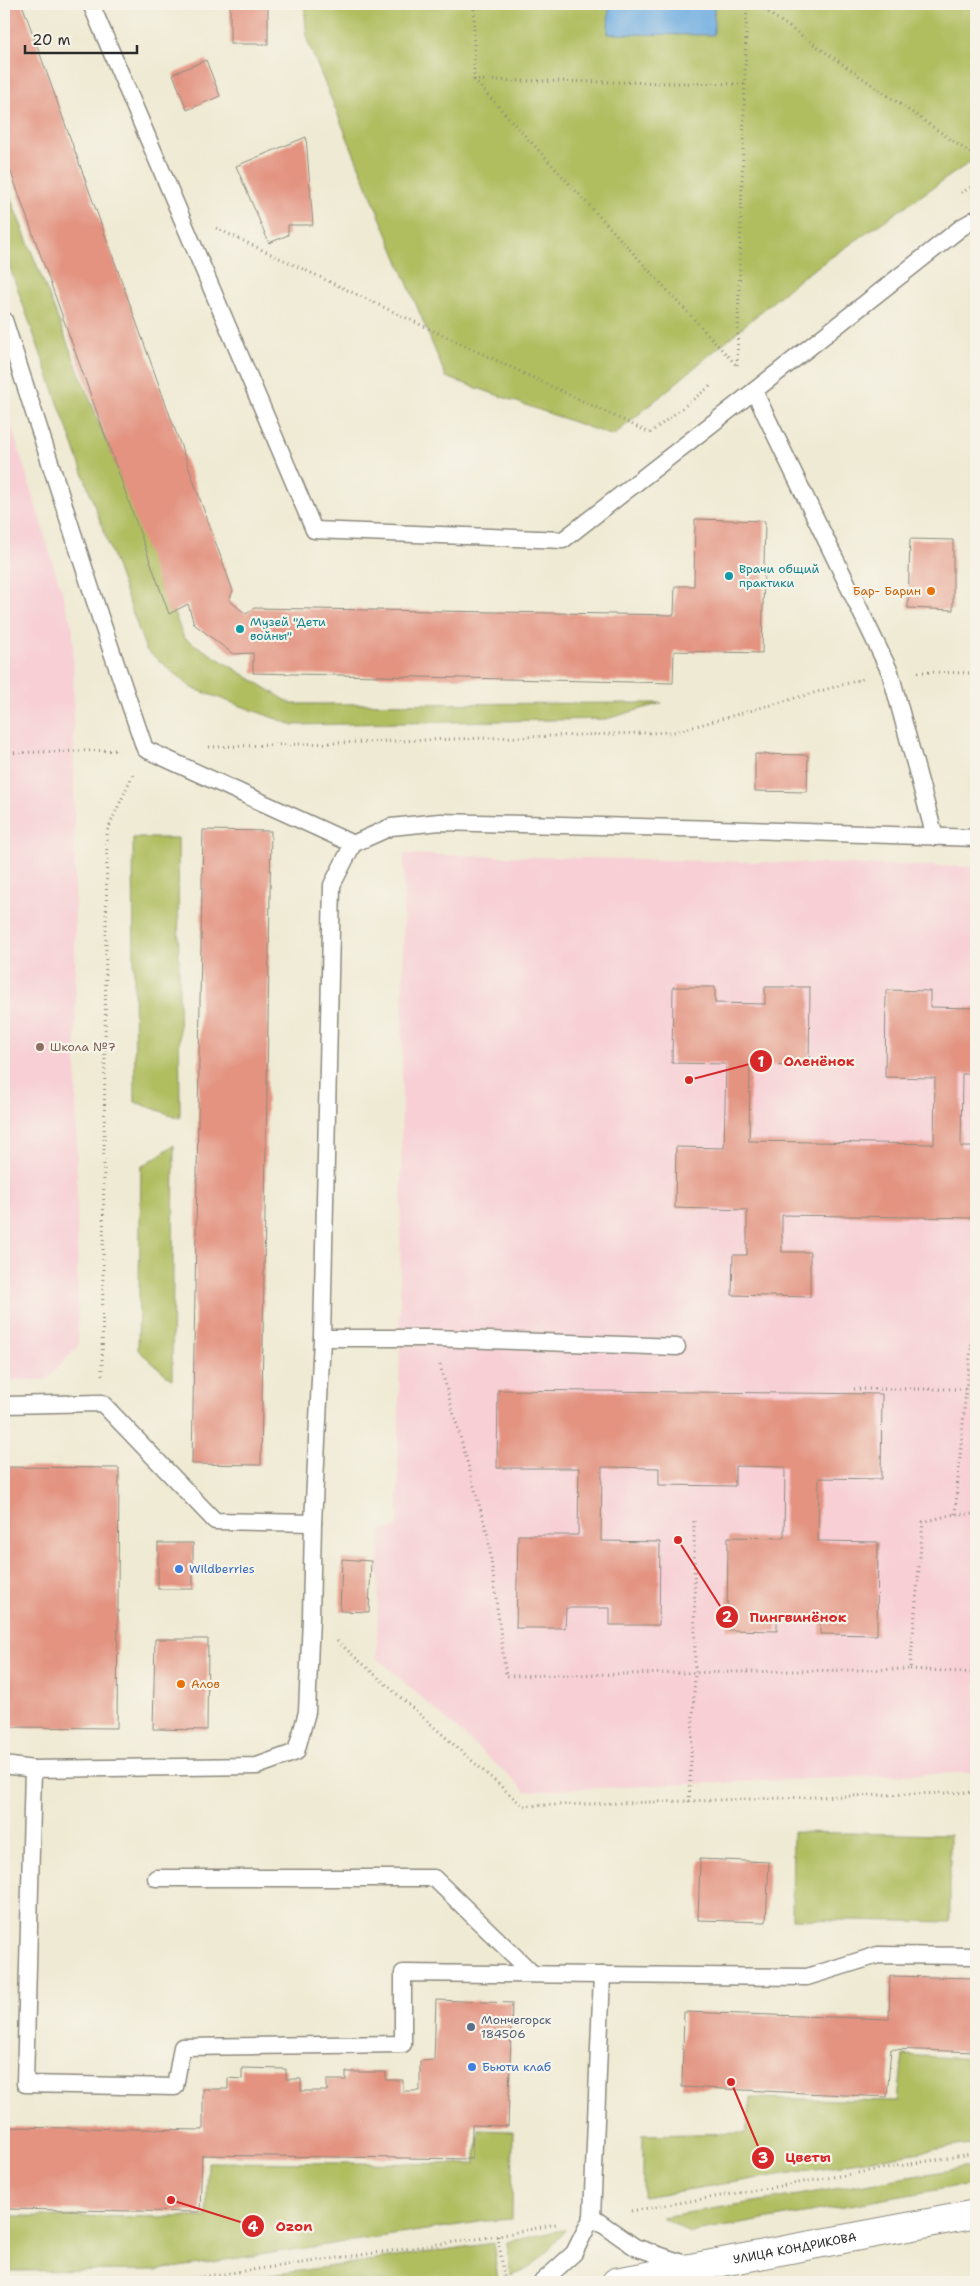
<svg xmlns="http://www.w3.org/2000/svg" width="980" height="2286" viewBox="0 0 980 2286" font-family="'Shantell Sans',sans-serif">
<rect width="100%" height="100%" fill="#f7f3e8"/>
<filter id="ink" filterUnits="userSpaceOnUse"><feTurbulence type="fractalNoise" baseFrequency=".02" numOctaves="2"/><feDisplacementMap in="SourceGraphic" scale="10" xChannelSelector="R" yChannelSelector="G"/><feConvolveMatrix kernelMatrix="1 2 1 2 8 2 1 2 1" color-interpolation-filters="sRGB"/></filter>
<filter id="wash" filterUnits="userSpaceOnUse"><feTurbulence type="fractalNoise" baseFrequency=".0096" numOctaves="4" result="noise"/><feDisplacementMap in="SourceGraphic" scale="20" xChannelSelector="R" yChannelSelector="G"/><feGaussianBlur stdDeviation="1.12" result="paint"/><feColorMatrix in="noise" values="0 0 0 0 0 0 0 0 0 0 0 0 0 0 0 0 0 1.4 0 .05"/><feComposite in="paint" operator="in"/></filter>
<g filter="url(#wash)">
<rect width="100%" height="100%" fill="#efead3"/>
<!-- built -->
<g fill="#f7cfd5">
<path d="M4 401 73 629 78 1346 46 1380H4Z"/>
<path d="M404 854 976 867V1772L526 1791 377 1658 379 1548 381 1531 398 1527Z"/>
</g>
<!-- green -->
<g fill="#b0be61" stroke="#6e7446">
<path d="M304 4H976V158L801 278 613 436 446 377 307 40Z"/>
<path d="M4 182 184 638 292 704 662 703 606 719 293 725 192 688 146 650 4 251Z"/>
<path d="M133 838H178L180 1118 135 1102Z"/>
<path d="M174 1145 172 1380 138 1350 141 1167Z"/>
<path d="M793 1832 950 1835V1922L792 1919Z"/>
<path d="M903 2055 976 2059V2143L643 2197V2135L746 2133 751 2098 898 2101Z"/>
<path d="M479 2130 513 2131 512 2219 486 2221 159 2270 4 2271V2216L206 2217 208 2162 475 2164Z"/>
<path d="M976 2166V2183L689 2233 662 2217Z"/>
<path d="M566 2229C546 2253 540 2265 510 2275L507 2242Z"/>
<path d="M493 2243 498 2279 477 2282H222Z"/>
</g>
<!-- water -->
<path fill="#6fade1" stroke="#4d6c86" d="M609 4H714V35L608 34Z"/>
<g id="blocks">
<!-- building -->
<g fill="#e39380">
<path d="M8 4H22L233 591 229 600 246 614 254 608 674 615 675 586H694L695 519 765 521 762 653 674 651 673 683 253 673V653L233 654 194 624 188 604 169 614 4 153V5Z"/>
<rect x="230" y="4" width="38" height="40"/>
<path d="M206 60 220 96 187 110 173 74Z"/>
<path d="M306 137 313 225H288V235L269 243 236 166Z"/>
<path d="M910 539 953 540V610L908 608Z"/>
<path d="M755 754 808 755 807 792 755 791Z"/>
<path d="M203 830 271 831 261 1465 192 1464Z"/>
<path d="M673 987H715V1003L765 1004V987H810L809 1066 750 1065 749 1141 934 1144 935 1078 885 1077 886 990 930 991V1007L976 1008V1074H962L961 1147H976V1218L782 1215V1252H810V1297L732 1295 733 1255H747V1210L675 1208 676 1147 724 1148 726 1064 672 1063Z"/>
<path d="M498 1390 882 1394 881 1479 819 1478 818 1541 878 1542 877 1635 820 1634V1616H777V1631L727 1630 728 1537 784 1538 785 1467 735 1466V1486L659 1485V1468L602 1467 601 1541 660 1542 659 1625H610V1608H566L565 1628H516L518 1535H578L579 1468H497Z"/>
<path d="M4 1467 119 1468 117 1728 4 1727Z"/>
<rect x="158" y="1543" width="35" height="46"/>
<path d="M342 1559 371 1561 369 1612 340 1611Z"/>
<path d="M155 1639H208L207 1730 153 1729Z"/>
<path d="M700 1859 769 1862 766 1922 698 1920Z"/>
<path d="M890 1976 976 1978V2052L891 2049 887 2097 682 2087 684 2012 889 2019Z"/>
<path d="M436 2000 512 2003 508 2126 472 2125V2159L202 2155 200 2212 4 2209V2127L203 2130V2089H228V2078L242 2079V2068L286 2069V2079H301V2091H327V2080H346V2072H386V2080H403V2091H420V2061L434 2060Z"/>
</g>
</g>
</g>
<g filter="url(#ink)">
<use href="#blocks" fill-opacity="0" stroke="#8d8a7f" stroke-width="1"/>
<g fill="none" stroke-linecap="round" stroke-linejoin="round">
<defs>
<g id="lane">
<path d="M91 4 314 530 563 540 754 391"/>
<path d="M4 320 100 617 145 749 353 844"/>
<path d="M935 837 890 672 754 391 962 227 976 219"/>
<path d="M322 1338H433L677 1347"/>
<path d="M4 1405 102 1403 215 1521 313 1523"/>
<path d="M4 1765 33 1769 257 1766 296 1752 307 1712 311 1618 313 1523 322 1338 332 885 353 844 391 827 440 822 718 829 976 838"/>
<path d="M33 1769 25 2084 175 2087 182 2047 403 2044V1973L602 1975"/>
<path d="M156 1878H434L533 1974"/>
<path d="M688 2265 635 2247 592 2217 602 1975 807 1977 878 1955 976 1956"/>
<path d="M542 2282 574 2253 592 2217"/>
</g>
<g id="secondary">
<path id="s1" d="M616 2282 976 2214"/>
</g>
</defs>
<!-- lane casing -->
<use href="#lane" stroke="#8d8a7f" stroke-width="19"/>
<!-- secondary casing -->
<use href="#secondary" stroke="#8d8a7f" stroke-width="30"/>
<!-- path -->
<g stroke="#8d8a7f" stroke-width="3" stroke-dasharray="1 4" stroke-linecap="butt">
<path d="M474 4V80L745 84"/>
<path d="M756 4 976 157"/>
<path d="M474 80 737 366"/>
<path d="M961 193 976 184"/>
<path d="M216 228 650 433 713 384"/>
<path d="M737 365 747 4"/>
<path d="M918 672 976 673"/>
<path d="M209 747 675 732 863 679"/>
<path d="M4 753 116 750"/>
<path d="M440 1365 488 1536 506 1676 910 1669 923 1522 955 1514H976"/>
<path d="M102 1375 107 831 133 774"/>
<path d="M854 1389H966"/>
<path d="M955 1514 966 1389 976 1309"/>
<path d="M337 1641 523 1806 976 1792"/>
<path d="M910 1669 976 1673"/>
<path d="M689 1802 695 1674 694 1518"/>
<path d="M631 2211 976 2153"/>
<path d="M498 2236 505 2282"/>
<path d="M164 2282 498 2236 556 2224"/>
</g>
<!-- lane -->
<use href="#lane" stroke="#fff" stroke-width="16"/>
<!-- secondary -->
<use href="#secondary" stroke="#fff" stroke-width="28"/>
</g>
</g>
<!-- markers -->
<g fill="#0f9aa8" stroke="#f7f3e8" stroke-width="2">
<circle cx="729" cy="576" r="5"/>
<circle cx="240" cy="629" r="5"/>
</g>
<g fill="#e8710a" stroke="#f7f3e8" stroke-width="2">
<circle cx="931" cy="591" r="5"/>
<circle cx="181" cy="1684" r="5"/>
</g>
<circle fill="#8d6e63" stroke="#f7f3e8" stroke-width="2" cx="40" cy="1047" r="5"/>
<g fill="#3f7fe0" stroke="#f7f3e8" stroke-width="2">
<circle cx="179" cy="1569" r="5"/>
<circle cx="472" cy="2067" r="5"/>
</g>
<circle fill="#5c6f8a" stroke="#f7f3e8" stroke-width="2" cx="471" cy="2027" r="5"/>
<g text-anchor="middle" dominant-baseline="central" stroke-width="4.5" stroke-linejoin="round" paint-order="stroke">
<!-- culture labels -->
<g font-size="12" fill="#0d838f" stroke="#f7f3e8" text-anchor="start">
<text x="739" y="569">Врачи общий<tspan x="739" dy="14">практики</tspan></text>
<text x="250" y="622">Музей "Дети<tspan x="250" dy="14">войны"</tspan></text>
</g>
<!-- food labels -->
<g font-size="12" fill="#c56008" stroke="#f7f3e8" text-anchor="end">
<text x="921" y="591">Бар- Барин</text>
<text x="191" y="1684" text-anchor="start">Алов</text>
</g>
<!-- education labels -->
<g font-size="12" fill="#785e54" stroke="#f7f3e8" text-anchor="start">
<text x="50" y="1047">Школа №7</text>
</g>
<!-- shop labels -->
<g font-size="12" fill="#366cbe" stroke="#f7f3e8" text-anchor="start">
<text x="189" y="1569">Wildberries</text>
<text x="482" y="2067">Бьюти клаб</text>
</g>
<!-- service labels -->
<g font-size="12" fill="#4e5e75" stroke="#f7f3e8" text-anchor="start">
<text x="481" y="2020">Мончегорск<tspan x="481" dy="14">184506</tspan></text>
</g>
<!-- street labels -->
<g font-size="12" fill="#2b2b2b" stroke="#f7f3e8">
<text stroke="none"><textPath href="#s1" startOffset="182">УЛИЦА КОНДРИКОВА</textPath></text>
</g>
</g>
<!-- callouts -->
<path fill="none" stroke="#d62828" stroke-width="2" d="M689 1080L761 1061M678 1540L727 1617M731 2082L763 2158M171 2200L253 2226"/>
<g fill="#d62828" stroke="#f7f3e8" stroke-width="2">
<circle cx="689" cy="1080" r="5"/>
<circle cx="678" cy="1540" r="5"/>
<circle cx="731" cy="2082" r="5"/>
<circle cx="171" cy="2200" r="5"/>
<circle cx="761" cy="1061" r="12"/>
<circle cx="727" cy="1617" r="12"/>
<circle cx="763" cy="2158" r="12"/>
<circle cx="253" cy="2226" r="12"/>
</g>
<g font-size="15" text-anchor="middle" font-weight="bold" fill="#fff">
<text x="761" y="1067">1</text>
<text x="727" y="1622">2</text>
<text x="763" y="2163">3</text>
<text x="253" y="2232">4</text>
</g>
<g font-size="14" text-anchor="middle" font-weight="bold" fill="#d62828" stroke="#f7f3e8" stroke-width="4.5" stroke-linejoin="round" paint-order="stroke">
<text x="819" y="1066">Оленёнок</text>
<text x="798" y="1622">Пингвинёнок</text>
<text x="808" y="2162">Цветы</text>
<text x="294" y="2231">Ozon</text>
</g>
<!-- margin -->
<rect width="980" height="2286" fill="none" stroke="#f7f3e8" stroke-width="20"/>
<!-- scale -->
<path d="M25 45v8h112v-8" fill="none" stroke="#2b2b2b" stroke-width="2.5"/>
<text x="32" y="45" font-size="15" fill="#2b2b2b" stroke="#f7f3e8" stroke-width="4" paint-order="stroke">20 m</text>
</svg>
